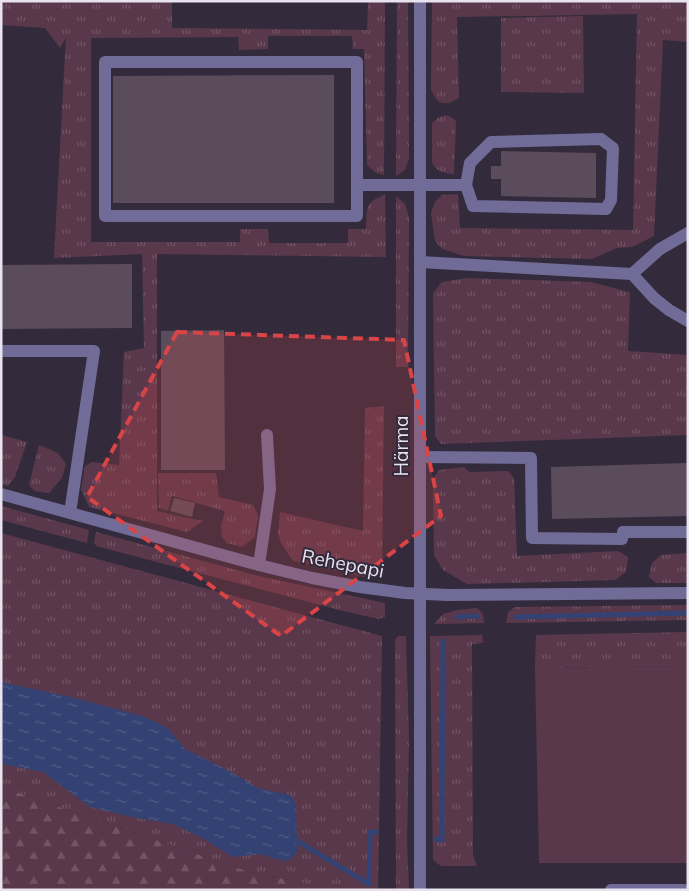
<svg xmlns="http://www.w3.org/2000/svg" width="689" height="891" viewBox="0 0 689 891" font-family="Mulish,sans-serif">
<defs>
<pattern id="grass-tufts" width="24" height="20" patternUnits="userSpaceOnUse" patternTransform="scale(1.25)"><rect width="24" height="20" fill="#5a384b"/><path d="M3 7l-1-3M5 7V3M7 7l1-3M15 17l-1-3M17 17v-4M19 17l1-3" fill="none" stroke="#725565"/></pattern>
<pattern id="forest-firs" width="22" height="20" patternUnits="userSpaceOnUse" patternTransform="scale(1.25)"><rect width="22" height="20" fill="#5a384b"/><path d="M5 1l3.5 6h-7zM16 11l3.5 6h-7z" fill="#725565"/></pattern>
<pattern id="water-ripples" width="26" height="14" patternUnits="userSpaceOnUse" patternTransform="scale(1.25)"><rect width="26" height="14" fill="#334273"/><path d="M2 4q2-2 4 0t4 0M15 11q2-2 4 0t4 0" fill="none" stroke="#515d87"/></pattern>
</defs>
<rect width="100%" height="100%" fill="#332b3c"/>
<!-- grass -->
<g fill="url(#grass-tufts)">
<path d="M1 1H172V28L367 30 368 1H385L384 175 376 173 367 165 364 49H353L352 36H268V49L239 50 238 37 91 38V242H240V229H268L269 243H348V229H366C367 209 364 202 385 195L386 257 157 254V511L203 521 187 532 89 507 81 489 85 466 92 462 119 465 124 352 144 348 142 254 54 258 66 37 60 48 45 28 1 25Z"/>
<path d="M397 1H408L409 158 405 170 396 176Z"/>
<path d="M432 1H688V42L663 40 654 236 632 247 617 248 592 259 464 256 442 249 435 241 431 213 435 202 442 195 458 194 460 228 633 230 637 14 457 17 459 98C444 107 437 105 431 89Z"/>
<path d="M583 16 584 93 501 92V18Z"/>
<path d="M445 115 451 117 456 121 454 174C445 173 437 172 432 163V123L438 118Z"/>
<path d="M396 196 405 204 409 217 408 367H396Z"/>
<path d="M467 278 590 282 630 292 628 351 688 355V435L441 444 435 436 433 293 442 282Z"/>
<path d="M384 406 382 574 360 576 293 561 281 543 278 533 280 512 363 531 365 408Z"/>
<path d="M1 435 27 442 15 477 8 486 1 484Z"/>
<path d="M39 445 58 453 66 464 62 478 49 493 35 491 29 485Z"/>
<path d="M464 467 469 472 508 471 514 478 517 556 618 551 628 557 626 572 615 580 467 584 443 570 434 555 433 479 439 470Z"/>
<path d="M158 473H216L219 497 253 505 258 515 255 537 242 547 227 543 222 537 221 526 225 511 172 496 168 511 159 508Z"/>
<path d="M1 506 89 530 87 543 1 520Z"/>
<path d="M96 532 259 576 385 603V617L379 619 343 611 96 546 94 542Z"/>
<path d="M1 533 382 636 378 890H335L247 871 1 787Z"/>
<path d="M688 553V583H656L649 577 652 563 661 555Z"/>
<path d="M688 605V620L506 623 508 612 515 607Z"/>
<path d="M477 608 483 614 484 623 434 624 443 614 458 610Z"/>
<path d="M688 632V666L535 668 536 635Z"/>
<path d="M482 635 483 643 472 644 473 856 477 866H441L433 860 430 636Z"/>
<path d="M399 636H406L409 740 407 842 409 890H396L395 641 396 638Z"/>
</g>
<!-- forest -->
<path fill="url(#forest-firs)" d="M1 787 247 871 335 890H1Z"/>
<!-- pitch -->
<path fill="#5a384b" d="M688 666V863H539L535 668Z"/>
<!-- water -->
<path fill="url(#water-ripples)" d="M1 679 5 683 71 697 142 716 168 728 185 749 227 770 258 788 290 795 296 804 297 853 288 861 275 859 262 854 233 857 202 838 173 824 132 817 90 807 43 772 1 764Z"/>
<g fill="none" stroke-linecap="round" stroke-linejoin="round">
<!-- stream -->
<g stroke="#334273" stroke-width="5">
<path d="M457 617 477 616"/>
<path d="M516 617 688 613"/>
<path d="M292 838 369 884 370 832H377"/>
<path d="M436 839 442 840 443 641"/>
</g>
</g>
<!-- building -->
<g fill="#5b4c5b">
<path d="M334 75V203H113V76Z"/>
<path d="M501 151 596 153V198L501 196V179H491V166H501Z"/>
<path d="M132 264V328L1 329V265Z"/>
<path d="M224 330 225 470H161V331Z"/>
<path d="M688 463V516L552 519 551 467Z"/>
<path d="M174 498 195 503 192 517 170 511Z"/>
</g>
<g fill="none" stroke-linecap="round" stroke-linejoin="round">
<!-- minor -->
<g stroke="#716c97" stroke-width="12">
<path d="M420 1V890"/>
<path d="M357 185V62H105V216H357V185H466L473 206 606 209 611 200 613 148 601 139 491 142 470 163 466 185"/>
<path d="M688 233 660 249 632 274 654 298 669 310 688 321"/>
<path d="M420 262 632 274"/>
<path d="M1 351H94L70 513"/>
<path d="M420 457 531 458 532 538 622 539 623 532H688"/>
<path d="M1 494 259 565 312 578 360 587 405 593 448 595 688 593"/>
<path d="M259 565 270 489 267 435"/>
<path d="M611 890H684"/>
</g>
</g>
<!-- marked area -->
<path fill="#d94446" fill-opacity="0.2" stroke="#d94446" stroke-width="4" stroke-dasharray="10 6" stroke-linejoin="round" d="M177 332 404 340 441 516 281 636 87 497Z"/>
<g text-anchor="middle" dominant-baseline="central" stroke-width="4" stroke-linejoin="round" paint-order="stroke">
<!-- street labels -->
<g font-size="19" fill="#e8e3ee" stroke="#332b3c">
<text transform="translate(401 446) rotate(-90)">Härma</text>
<text transform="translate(343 563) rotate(11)">Rehepapi</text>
</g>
</g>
<!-- border -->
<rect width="689" height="891" fill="none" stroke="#e8e3ee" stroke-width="5"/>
</svg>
